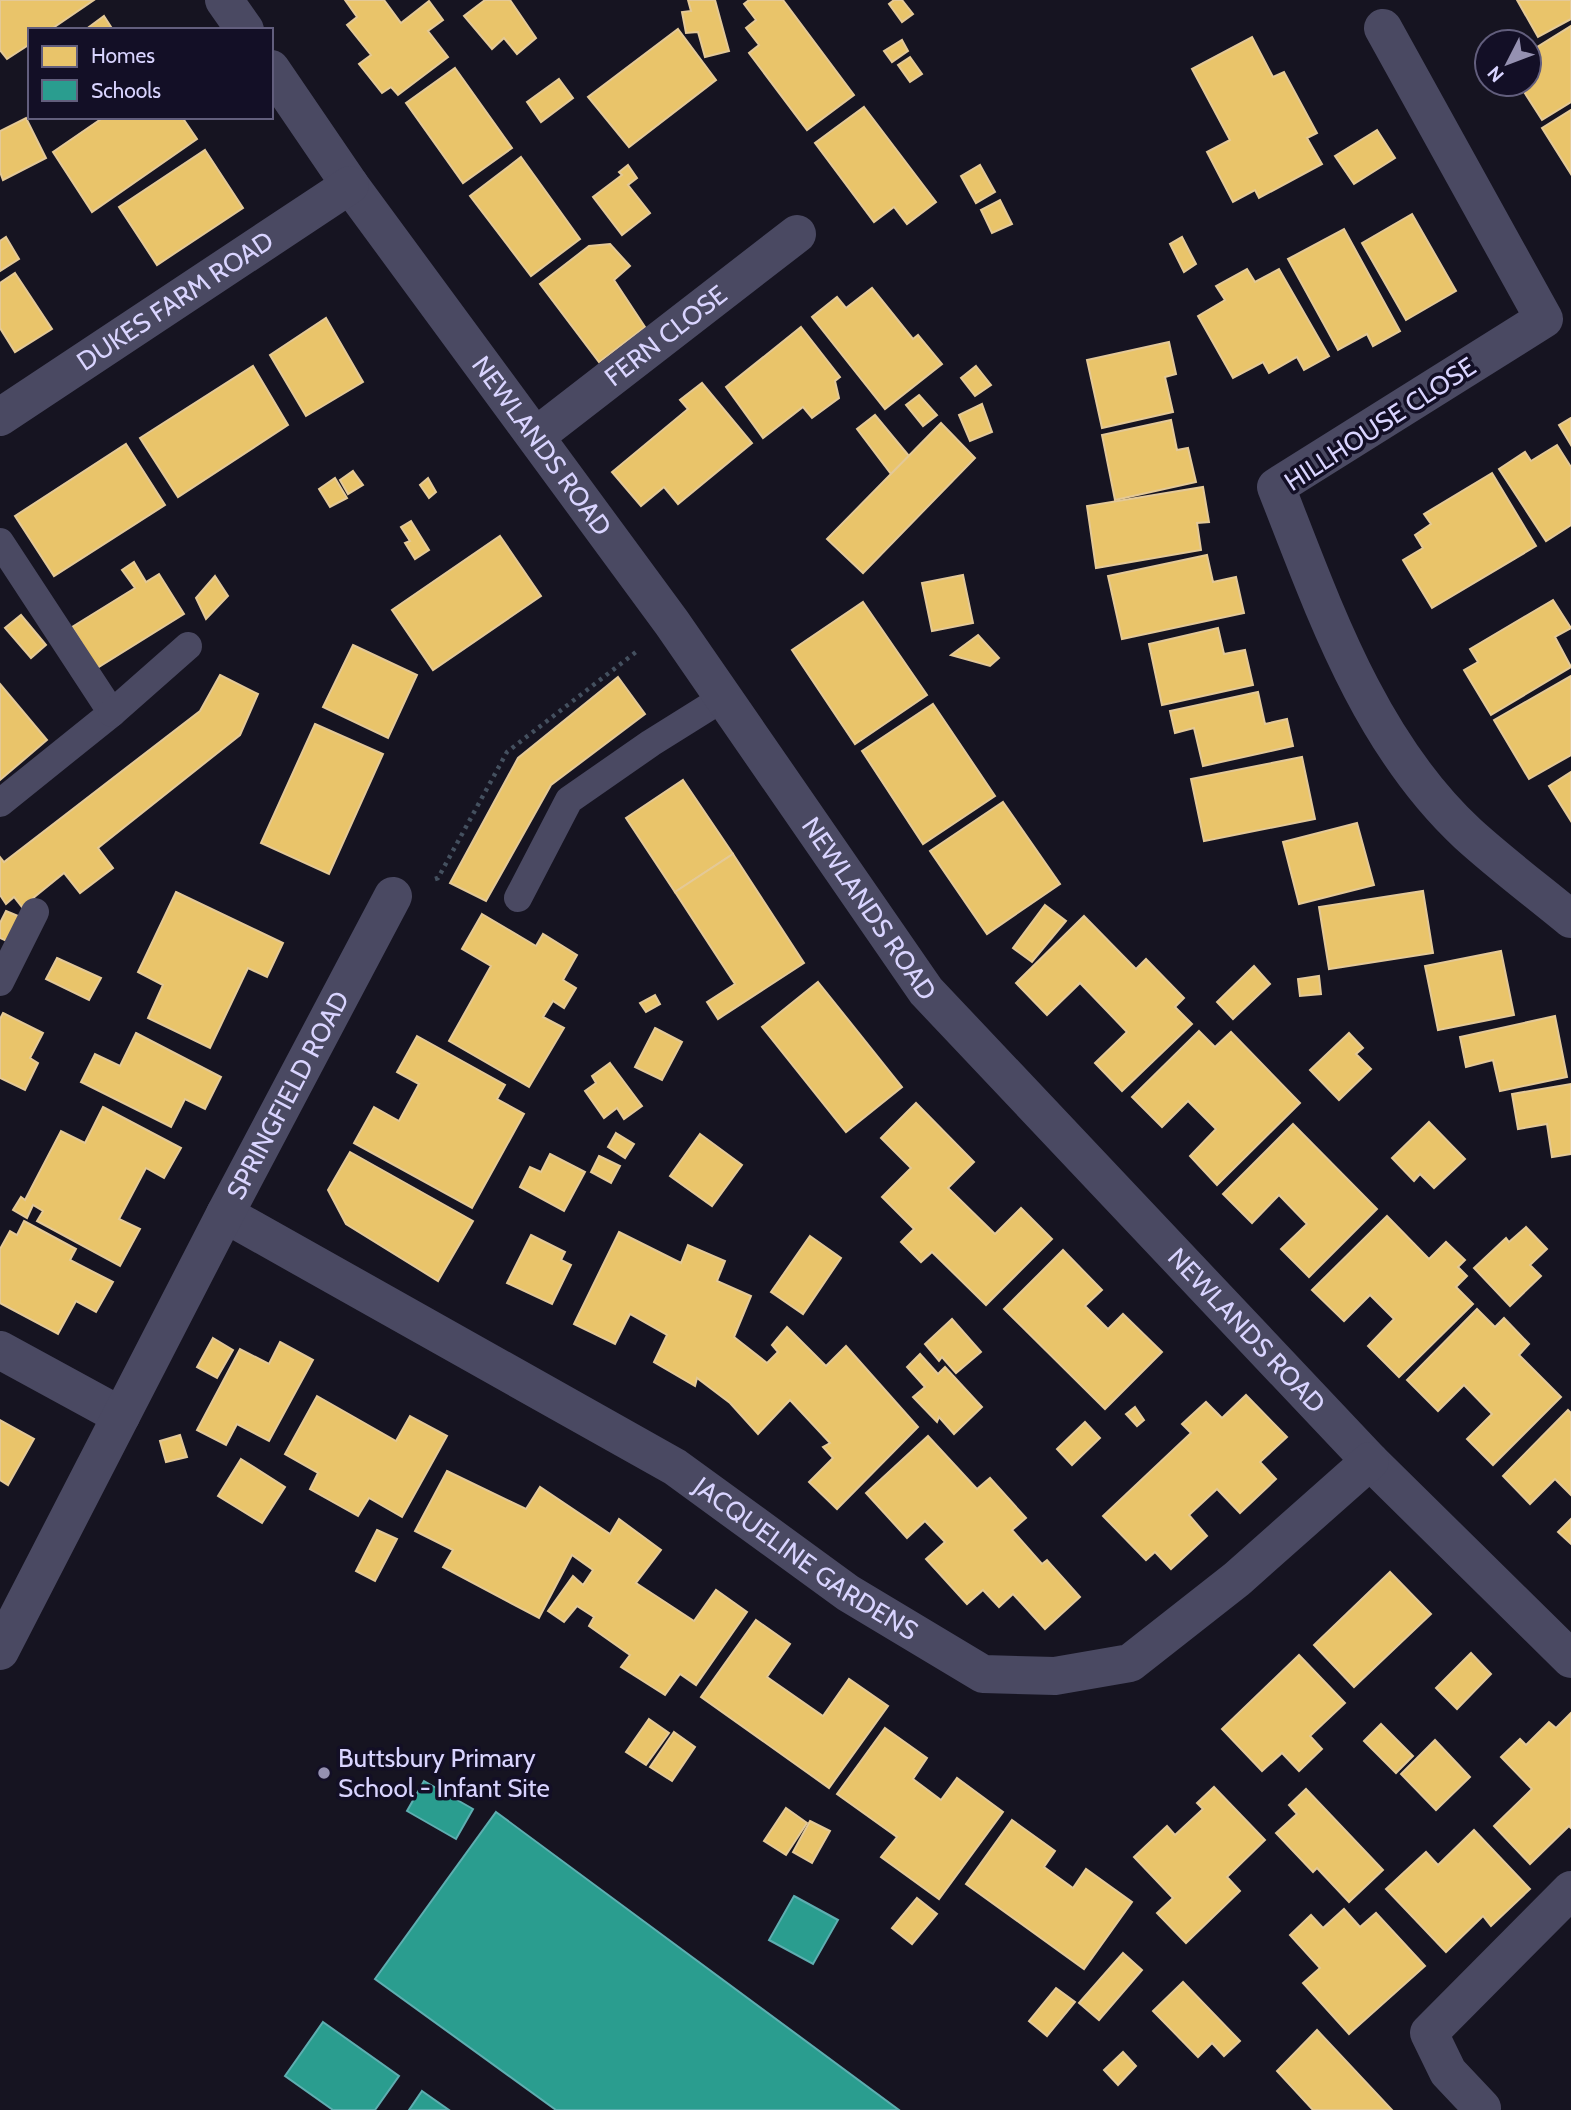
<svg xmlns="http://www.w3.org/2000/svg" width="1571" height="2110" viewBox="0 0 1571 2110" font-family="Cabin,sans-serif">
<rect width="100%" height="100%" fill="#161421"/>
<!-- homes -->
<g fill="#e9c46a" stroke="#e4c997" stroke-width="2">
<path d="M0 0H94L50 30H30V44L7 59 0 50Z"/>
<path d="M345 0H384L401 23 429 1 443 20 428 31 448 57 398 95 391 87 382 93 359 64 371 55 347 25 357 17Z"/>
<path d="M485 0H510L536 38 517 54 504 38 492 49 464 16Z"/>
<path d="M688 0H715L729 51 705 57 698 32 686 33 682 12 691 11Z"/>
<path d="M749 0H783L854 95 807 130 749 53 759 45 746 28 756 20 744 4Z"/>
<path d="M894 0H902L913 14 902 22 889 4Z"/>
<path d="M1517 0H1571V19L1538 37Z"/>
<path d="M104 16 113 30H85Z"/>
<path d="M1571 26V102L1542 120 1519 84H1529V52Z"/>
<path d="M678 29 716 80 629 147 588 97Z"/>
<path d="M1252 37 1273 77 1284 72 1317 133 1307 138 1322 164 1259 198 1255 190 1233 202 1207 152 1230 140 1192 69Z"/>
<path d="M902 40 908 51 892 62 884 51Z"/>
<path d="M910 57 922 74 910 82 898 65Z"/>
<path d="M455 68 512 148 463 183 406 103Z"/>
<path d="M559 79 573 98 541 122 527 102Z"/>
<path d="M864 107 936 202 907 224 894 207 874 222 815 143Z"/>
<path d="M1571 110V174L1542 128Z"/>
<path d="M104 117H182L197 139 92 212 53 152Z"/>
<path d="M26 118 46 158 3 180 0 172V131Z"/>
<path d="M1377 130 1395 158 1354 184 1335 156Z"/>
<path d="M205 150 243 208 157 265 119 207Z"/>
<path d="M521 157 580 239 531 276 470 196Z"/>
<path d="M628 165 637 178 628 185 650 213 622 235 593 197 622 175 619 172Z"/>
<path d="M980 165 995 192 976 203 961 176Z"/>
<path d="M1000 200 1012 224 992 233 981 210Z"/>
<path d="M1412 214 1456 291 1406 320 1362 243Z"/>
<path d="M1344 229 1400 331 1373 346 1367 334 1338 350 1288 259Z"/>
<path d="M6 237 19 259 0 271V241Z"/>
<path d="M1182 237 1196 264 1184 272 1170 244Z"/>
<path d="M610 244 630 266 614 280 645 327 599 362 540 284 589 246Z"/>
<path d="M1247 269 1255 282 1279 269 1329 356 1304 370 1297 357 1269 373 1263 362 1233 378 1198 316 1225 300 1216 286Z"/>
<path d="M15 273 52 329 15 352 0 328V283Z"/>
<path d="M872 288 913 339 918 335 942 364 885 409 812 317 837 297 846 308Z"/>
<path d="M326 318 363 382 306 416 270 355Z"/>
<path d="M801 327 840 377 835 381 839 398 812 418 803 407 763 438 726 387Z"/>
<path d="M1169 342 1176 374 1165 377 1173 412 1102 428 1087 360Z"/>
<path d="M253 366 288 425 178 497 140 438Z"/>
<path d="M976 366 991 385 975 396 961 378Z"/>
<path d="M702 383 752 443 678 504 664 487 641 506 612 472 688 409 680 400Z"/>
<path d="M919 395 937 415 923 426 906 405Z"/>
<path d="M982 404 992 432 970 441 959 415Z"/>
<path d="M875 415 909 456 891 474 857 429Z"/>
<path d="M1571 418V445L1559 425Z"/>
<path d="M1171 420 1177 450 1188 448 1196 482 1115 500 1102 435Z"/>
<path d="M941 423 975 458 863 573 827 539Z"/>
<path d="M126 444 165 505 54 576 15 516Z"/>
<path d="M1557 445 1571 467V525L1546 541 1499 469 1525 452 1531 461Z"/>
<path d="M353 471 363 485 348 494 340 480Z"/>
<path d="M1492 473 1536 546 1432 608 1403 560 1423 548 1415 535 1431 524 1424 514Z"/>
<path d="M335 478 347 498 330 507 319 489Z"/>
<path d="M428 478 436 492 429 498 420 485Z"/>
<path d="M1203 487 1209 522 1197 523 1201 550 1096 568 1087 506Z"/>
<path d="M411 521 429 550 415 559 405 543 410 541 401 527Z"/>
<path d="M500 536 541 596 433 670 392 610Z"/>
<path d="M1207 555 1213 582 1236 577 1244 613 1122 639 1108 576Z"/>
<path d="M134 562 146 582 159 574 184 614 97 668 72 627 135 588 122 570Z"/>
<path d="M963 575 973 623 932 631 922 583Z"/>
<path d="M215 576 228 596 206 619 196 598Z"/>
<path d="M1553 600 1571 628 1555 637 1571 667 1491 715 1464 670 1478 662 1470 649Z"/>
<path d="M863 602 927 695 855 744 792 650Z"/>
<path d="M21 615 46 645 31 658 5 628Z"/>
<path d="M1218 628 1224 654 1245 650 1253 685 1162 705 1149 644Z"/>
<path d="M978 635 999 658 990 666 951 655Z"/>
<path d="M353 645 417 675 388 738 323 707Z"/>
<path d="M220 675 258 694 240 735 98 848 113 868 80 893 64 873 22 907 14 897 6 904 0 895V857L4 862 200 711Z"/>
<path d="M1571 676V755L1529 779 1494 720Z"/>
<path d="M618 677 645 714 551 785 486 901 450 883 518 758Z"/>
<path d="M0 684 47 740 0 780Z"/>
<path d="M1258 692 1265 724 1287 719 1293 746 1203 766 1194 728 1175 733 1170 711Z"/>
<path d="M933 704 995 796 923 844 862 751Z"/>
<path d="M315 724 383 754 329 874 261 843Z"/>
<path d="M1302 757 1315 819 1204 841 1191 779Z"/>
<path d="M1571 772V821L1549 786Z"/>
<path d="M683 780 733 854 675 892 626 818Z"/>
<path d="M1003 802 1060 884 987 934 930 851Z"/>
<path d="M1357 823 1374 885 1299 904 1283 842Z"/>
<path d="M733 854 804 963 718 1019 707 1002 735 984 675 892Z"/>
<path d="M1423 891 1433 953 1329 969 1319 907Z"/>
<path d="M176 892 283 943 267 977 248 968 210 1048 148 1018 163 985 138 972Z"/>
<path d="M1045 905 1066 921 1032 962 1013 948Z"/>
<path d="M6 911 23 918 11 943 0 938V923Z"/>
<path d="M482 914 536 946 543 934 577 955 563 980 576 988 564 1008 553 1001 543 1017 564 1028 529 1087 449 1041 491 966 462 949Z"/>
<path d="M1084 916 1136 969 1146 959 1184 998 1175 1007 1192 1024 1122 1091 1095 1063 1127 1032 1080 983 1047 1015 1016 983Z"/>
<path d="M1501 951 1514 1015 1438 1030 1425 966Z"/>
<path d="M57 958 101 978 89 1000 46 979Z"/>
<path d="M1254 966 1270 984 1233 1019 1217 1002Z"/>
<path d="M1319 976 1321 994 1300 996 1298 979Z"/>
<path d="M818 982 902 1087 846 1132 762 1027Z"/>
<path d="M655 995 660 1004 646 1012 640 1003Z"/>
<path d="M3 1013 43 1033 30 1058 38 1063 25 1090 0 1078V1019Z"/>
<path d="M1555 1016 1567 1077 1500 1091 1493 1060 1466 1067 1460 1037Z"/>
<path d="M655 1028 682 1042 662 1080 635 1067Z"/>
<path d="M1199 1031 1215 1047 1231 1032 1300 1103 1217 1185 1190 1156 1216 1129 1188 1101 1162 1127 1132 1097Z"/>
<path d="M136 1033 221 1077 205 1109 185 1099 171 1127 81 1082 95 1054 120 1066Z"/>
<path d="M1349 1033 1363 1048 1356 1054 1371 1069 1339 1100 1310 1070Z"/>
<path d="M417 1036 505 1085 497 1099 524 1114 472 1208 354 1143 374 1107 399 1121 419 1084 397 1072Z"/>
<path d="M610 1063 642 1106 624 1119 617 1108 604 1118 585 1091 596 1083 592 1076Z"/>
<path d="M1571 1084V1154L1552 1157 1547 1124 1518 1129 1512 1094Z"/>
<path d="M916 1103 974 1162 948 1188 995 1234 1021 1208 1052 1239 986 1305 932 1252 921 1262 901 1242 914 1229 882 1197 911 1168 881 1138Z"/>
<path d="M103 1107 181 1148 164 1178 146 1168 119 1219 140 1229 120 1266 37 1221 43 1211 33 1205 27 1218 13 1210 21 1197 25 1200 61 1131 85 1143Z"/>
<path d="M1429 1122 1465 1159 1434 1188 1420 1174 1414 1181 1392 1158Z"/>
<path d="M1293 1124 1377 1209 1309 1277 1281 1249 1307 1224 1279 1195 1252 1223 1223 1194Z"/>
<path d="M616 1133 634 1144 625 1158 608 1147Z"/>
<path d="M700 1134 742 1165 712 1206 670 1176Z"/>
<path d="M350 1152 473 1221 438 1281 346 1224 328 1190Z"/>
<path d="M550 1154 585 1172 564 1211 520 1187 530 1167 541 1172Z"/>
<path d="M599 1156 620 1166 611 1183 591 1172Z"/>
<path d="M1387 1216 1429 1259 1446 1242 1465 1260 1458 1267 1467 1276 1456 1287 1473 1304 1399 1377 1368 1346 1394 1319 1370 1295 1344 1321 1312 1290Z"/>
<path d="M24 1221 76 1249 70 1260 113 1282 96 1312 76 1301 58 1334 0 1303V1249L10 1231 17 1235Z"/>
<path d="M1526 1227 1547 1249 1530 1265 1541 1276 1510 1306 1474 1268 1506 1238 1509 1242Z"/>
<path d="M619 1232 681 1263 688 1245 725 1261 717 1281 751 1296 734 1337 767 1363 778 1352 772 1345 787 1327 826 1366 846 1346 918 1427 837 1509 809 1482 833 1458 823 1447 830 1443 790 1400 758 1434 730 1403 697 1378 695 1386 654 1362 667 1335 630 1314 615 1344 574 1324Z"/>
<path d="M531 1235 565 1252 561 1260 571 1265 552 1304 507 1283Z"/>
<path d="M810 1236 841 1258 803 1314 771 1292Z"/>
<path d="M1063 1250 1102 1290 1085 1306 1108 1329 1123 1314 1162 1352 1105 1409 1004 1309Z"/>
<path d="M1477 1309 1495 1327 1504 1318 1529 1344 1519 1355 1561 1397 1493 1465 1467 1439 1492 1414 1464 1385 1438 1411 1407 1380Z"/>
<path d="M952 1319 981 1352 956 1373 942 1357 939 1361 925 1344Z"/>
<path d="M213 1338 233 1350 217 1378 197 1367Z"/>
<path d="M280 1342 313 1360 269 1441 237 1424 226 1445 197 1430 240 1349 269 1364Z"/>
<path d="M920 1354 938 1374 945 1367 982 1407 954 1434 939 1417 937 1422 913 1397 925 1387 907 1367Z"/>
<path d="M1246 1395 1287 1437 1260 1462 1276 1479 1240 1513 1217 1489 1189 1515 1207 1536 1171 1569 1155 1552 1146 1560 1103 1516 1191 1433 1182 1424 1206 1402 1222 1418Z"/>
<path d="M317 1396 396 1441 410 1416 447 1436 402 1517 369 1498 358 1516 310 1489 318 1473 285 1454Z"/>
<path d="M1135 1407 1144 1420 1137 1426 1126 1414Z"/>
<path d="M1568 1410 1571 1413V1495L1555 1479 1530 1504 1503 1476Z"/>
<path d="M0 1420 34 1439 8 1485 0 1480Z"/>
<path d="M1085 1422 1100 1438 1072 1465 1057 1449Z"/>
<path d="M180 1435 187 1457 166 1462 160 1441Z"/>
<path d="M928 1436 977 1489 990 1478 1026 1518 1012 1530 1042 1564 1047 1560 1080 1597 1045 1629 1013 1594 999 1607 983 1590 967 1604 926 1559 945 1542 925 1521 907 1538 866 1493Z"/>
<path d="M241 1459 285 1487 262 1523 218 1496Z"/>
<path d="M447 1471 526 1509 540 1487 610 1534 619 1519 661 1550 636 1583 694 1621 716 1590 747 1612 696 1685 680 1674 665 1695 621 1667 630 1655 589 1626 594 1617 577 1606 564 1622 548 1611 573 1576 583 1585 593 1570 572 1555 539 1618 443 1567 453 1550 415 1531Z"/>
<path d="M1571 1519V1544L1558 1532Z"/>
<path d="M377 1530 397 1539 375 1581 356 1571Z"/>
<path d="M1390 1572 1431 1614 1354 1687 1314 1645Z"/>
<path d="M756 1620 790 1644 767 1677 823 1716 849 1679 888 1706 829 1788 701 1697Z"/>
<path d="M1471 1653 1491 1674 1457 1709 1436 1688Z"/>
<path d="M1299 1655 1345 1703 1310 1736 1322 1749 1299 1771 1282 1753 1262 1771 1222 1729Z"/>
<path d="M1571 1713V1828L1569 1826 1530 1864 1494 1826 1532 1789 1501 1757 1520 1739 1526 1745 1549 1722 1556 1728Z"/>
<path d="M649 1719 669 1733 646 1765 626 1752Z"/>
<path d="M1381 1724 1413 1756 1396 1773 1364 1741Z"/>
<path d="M885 1728 927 1758 913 1779 941 1800 957 1778 1003 1812 939 1899 881 1857 897 1837 837 1794Z"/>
<path d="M674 1732 695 1747 672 1781 650 1767Z"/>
<path d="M1435 1740 1470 1777 1436 1810 1401 1774Z"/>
<path d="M1214 1787 1265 1840 1227 1877 1240 1891 1186 1943 1157 1913 1173 1898 1134 1857 1167 1826 1175 1835 1203 1809 1197 1803Z"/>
<path d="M1306 1789 1383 1870 1349 1902 1317 1868 1313 1872 1276 1833 1297 1814 1289 1805Z"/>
<path d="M786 1808 807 1823 786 1855 764 1841Z"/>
<path d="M1012 1820 1055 1851 1044 1867 1073 1888 1086 1869 1132 1902 1084 1969 966 1884Z"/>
<path d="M810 1821 830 1831 812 1863 793 1852Z"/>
<path d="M1474 1830 1530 1889 1491 1926 1483 1916 1446 1952 1386 1889 1426 1852 1438 1865Z"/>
<path d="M917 1898 937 1914 912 1944 892 1928Z"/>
<path d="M1344 1909 1360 1927 1376 1913 1425 1966 1349 2034 1303 1983 1320 1968 1290 1935 1311 1915 1323 1928Z"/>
<path d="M1123 1953 1142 1970 1099 2020 1079 2003Z"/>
<path d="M1183 1982 1240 2041 1224 2056 1212 2043 1198 2057 1153 2011Z"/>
<path d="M1056 1988 1075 2002 1047 2036 1029 2021Z"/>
<path d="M1317 2030 1392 2110H1313L1277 2071Z"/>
<path d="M1123 2052 1136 2066 1118 2085 1104 2070Z"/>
</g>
<!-- schools -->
<g fill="#2a9d8f" stroke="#5eaeb1" stroke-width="2">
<path d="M424 1781 473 1809 456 1839 407 1811Z"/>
<path d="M496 1812 899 2110H556L375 1979Z"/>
<path d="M794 1896 838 1920 813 1964 769 1940Z"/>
<path d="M323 2022 399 2076 375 2110H333L285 2076Z"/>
<path d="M422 2091 449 2110H409Z"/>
</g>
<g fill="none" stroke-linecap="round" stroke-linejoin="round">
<!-- path -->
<path stroke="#44505f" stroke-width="4.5" stroke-dasharray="3.5 5" stroke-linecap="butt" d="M435 879 438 878 507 752 636 652"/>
<!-- service -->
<g stroke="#4a4962" stroke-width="28">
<path d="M0 542 112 713 0 803"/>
<path d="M112 713 188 646"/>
<path d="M518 898 569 800 651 743 723 698"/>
<path d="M0 982 35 912"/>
</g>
<!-- minor -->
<g stroke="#4a4962" stroke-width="38">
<path d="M224 0 245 30"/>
<path d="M1383 28 1544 319 1276 487C1324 609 1369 742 1468 834 1501 864 1537 891 1571 919"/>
<path id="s1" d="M271 69 350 185 672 623 926 991 1370 1461 1571 1659"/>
<path id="s2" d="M0 417 350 185"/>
<path id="s3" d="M536 436 797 234"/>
<path id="s4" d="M225 1214 675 1467 848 1593 983 1674 1055 1676 1130 1663 1237 1579 1370 1461"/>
<path d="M0 1350 121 1416"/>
<path id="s5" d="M0 1651 225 1214 393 896"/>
<path d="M1482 2108 1448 2072 1429 2033 1571 1890"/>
</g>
</g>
<!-- markers -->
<circle fill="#9591b1" stroke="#130f26" stroke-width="2.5" cx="324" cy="1773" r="7"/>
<g text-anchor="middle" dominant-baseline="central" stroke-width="7" stroke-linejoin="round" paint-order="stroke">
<!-- street labels -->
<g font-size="26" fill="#d9d4ff" stroke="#130f26">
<text stroke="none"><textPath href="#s2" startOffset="210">DUKES FARM ROAD</textPath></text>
<text stroke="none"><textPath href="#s3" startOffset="164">FERN CLOSE</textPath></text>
<text transform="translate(1380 424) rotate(-33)">HILLHOUSE CLOSE</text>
<text stroke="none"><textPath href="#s1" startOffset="464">NEWLANDS ROAD</textPath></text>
<text stroke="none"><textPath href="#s1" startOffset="1031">NEWLANDS ROAD</textPath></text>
<text stroke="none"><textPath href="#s5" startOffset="626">SPRINGFIELD ROAD</textPath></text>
<text stroke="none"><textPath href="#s1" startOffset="1598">NEWLANDS ROAD</textPath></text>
<text stroke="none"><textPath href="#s4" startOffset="676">JACQUELINE GARDENS</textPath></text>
</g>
<!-- poi labels -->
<g font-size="26" fill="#d9d4ff" stroke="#130f26" text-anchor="start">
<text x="338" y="1758">Buttsbury Primary<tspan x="338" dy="30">School - Infant Site</tspan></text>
</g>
</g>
<!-- legend -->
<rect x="28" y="28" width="245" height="91" fill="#130f26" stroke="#625e7d" stroke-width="2"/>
<rect x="42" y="46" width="35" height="21" fill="#e9c46a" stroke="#625e7d" stroke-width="2"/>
<text x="91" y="63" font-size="21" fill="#d9d4ff">Homes</text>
<rect x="42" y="80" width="35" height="21" fill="#2a9d8f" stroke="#625e7d" stroke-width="2"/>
<text x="91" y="98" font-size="21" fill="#d9d4ff">Schools</text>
<!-- north arrow -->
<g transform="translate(1508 63) rotate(228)"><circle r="33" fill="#130f26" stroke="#625e7d" stroke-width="2"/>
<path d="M0-5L12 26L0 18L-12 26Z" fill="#9591b1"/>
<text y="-10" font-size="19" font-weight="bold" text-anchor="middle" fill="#d9d4ff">N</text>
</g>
</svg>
